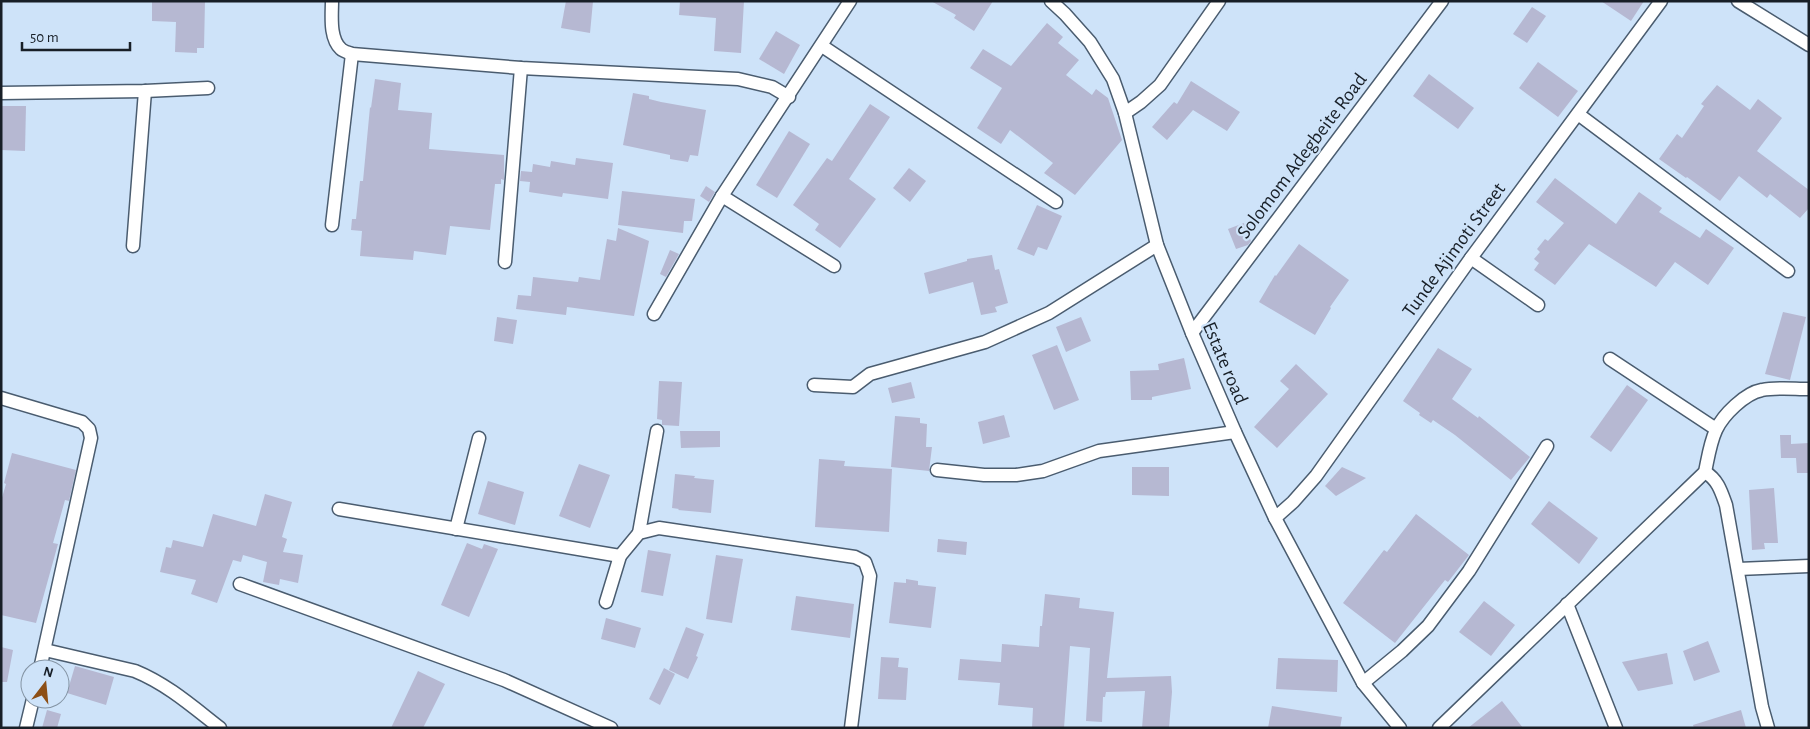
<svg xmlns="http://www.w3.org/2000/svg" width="1810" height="729" viewBox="0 0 1810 729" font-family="'Alegreya Sans',sans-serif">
<rect width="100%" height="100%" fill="#cee3f9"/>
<!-- building -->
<g fill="#b6b8d2">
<path d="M152 1H205L204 48H197V53L175 52 176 22 152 21Z"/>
<path d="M566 1H593L590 33 561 28Z"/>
<path d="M680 1H744L741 53 714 51 716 18 679 15Z"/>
<path d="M931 1H993L974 31 954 18 956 15Z"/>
<path d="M1601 1H1644L1631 21Z"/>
<path d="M1532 7 1546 16 1527 43 1513 34Z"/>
<path d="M1047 23 1063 37 1058 43 1079 60 1066 75 1092 95 1096 89 1108 98 1122 140 1075 195 1044 173 1053 163 1010 130 1001 144 977 128 1002 88 970 68 983 49 1011 66Z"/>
<path d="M776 31 800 45 784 74 759 59Z"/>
<path d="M1538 62 1578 91 1558 117 1519 88Z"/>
<path d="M1429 74 1474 108 1458 129 1413 96Z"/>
<path d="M375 79 401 83 398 110 432 113 429 149 504 155V180L501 179V184H495L490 230 450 226 446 255 414 251 413 260 360 256 362 231 351 230 352 219H356L360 181H363L370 107 371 108Z"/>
<path d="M1191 81 1240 112 1227 131 1193 110 1167 140 1152 127 1174 102 1177 104Z"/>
<path d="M1717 85 1750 110 1758 99 1782 118 1757 151 1809 190V208L1800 218 1770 194 1767 198 1739 176 1720 201 1687 177 1686 178 1659 159 1677 134 1682 138 1704 106 1701 104Z"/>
<path d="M633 93 649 96V99L661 102 706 110 698 156 690 155 688 162 670 159V155L623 145Z"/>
<path d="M870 104 890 117 849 179 876 199 840 248 815 230 819 224 793 205 827 158 832 161Z"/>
<path d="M1 106H26L25 151 1 150Z"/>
<path d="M789 131 810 144 777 198 756 185Z"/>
<path d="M576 158 613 163 608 199 563 193 562 197 529 192 530 182 520 181 521 171 532 172 533 164 550 167 551 161 575 165Z"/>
<path d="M909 168 926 181 910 202 893 188Z"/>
<path d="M1555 178 1616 224 1639 192 1662 208 1659 212 1700 238 1706 229 1734 248 1708 285 1675 262 1656 287 1589 244 1555 285 1534 270 1539 263 1534 259 1540 252 1537 249 1545 239 1548 241 1564 223 1536 202Z"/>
<path d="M706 186 715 192 709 202 700 196Z"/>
<path d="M622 191 695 199 692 221H684L683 233 618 225Z"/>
<path d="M1037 205 1062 216 1047 250 1038 247 1034 256 1017 249Z"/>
<path d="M1244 223 1251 241 1248 245 1236 249 1228 229Z"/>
<path d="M618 228 649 241 634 316 567 307 566 315 516 309 518 295 531 296 533 277 578 282 579 277 600 280 607 239 616 241Z"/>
<path d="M1299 244 1349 280 1330 307 1331 308 1315 335 1259 302 1275 275 1276 276Z"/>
<path d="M670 250 679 254 666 277 660 274Z"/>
<path d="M992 255 995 270 999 269 1008 303 995 307 997 312 981 315 973 282 929 294 924 273 967 261V259Z"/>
<path d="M1783 312 1806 317 1790 380 1765 374Z"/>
<path d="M497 317 517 320 513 344 494 341Z"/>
<path d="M1081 317 1091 341 1066 352 1056 327Z"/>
<path d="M1057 345 1079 400 1054 410 1032 355Z"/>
<path d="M1438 348 1472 369 1452 399 1478 418 1479 416 1530 457 1511 480 1455 435 1433 420 1431 423 1419 415 1420 413 1403 401Z"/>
<path d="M1184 358 1191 389 1152 397V400H1131L1130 371 1159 370 1158 364Z"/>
<path d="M1296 364 1328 394 1277 448 1254 427 1289 389 1280 381Z"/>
<path d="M659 381 682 382 679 426 662 425V420L657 419Z"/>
<path d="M911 382 915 398 892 403 888 388Z"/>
<path d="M1627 385 1648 400 1611 452 1590 437Z"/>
<path d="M1004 415 1010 437 983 444 978 422Z"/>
<path d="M895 416 920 418V423L927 424 926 447H932L929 471 891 467Z"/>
<path d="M680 431H720V447L681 448Z"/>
<path d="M1780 435H1791V444L1809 443V473H1797L1796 458H1781Z"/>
<path d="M12 453 76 470 69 501 65 500 53 543 58 544 36 623 1 615V501L6 484 4 483Z"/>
<path d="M819 459 845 461 844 466 892 469 889 532 815 527Z"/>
<path d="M579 464 610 475 590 528 559 516Z"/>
<path d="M1132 467H1169V496L1132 495Z"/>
<path d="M1342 467 1366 478 1336 496 1325 486Z"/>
<path d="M675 474 695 476 694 478 714 480 711 513 678 510 679 509 672 508Z"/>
<path d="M488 481 524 492 515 525 478 514Z"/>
<path d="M1774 488 1778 543H1764L1765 549 1752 550 1749 490Z"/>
<path d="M265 494 292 502 282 537 287 539 283 552 303 555 298 583 280 579 279 585 263 582 267 562 243 555 241 562 233 560 217 603 191 594 196 580 160 572 166 547 171 548 173 540 203 547 213 514 256 526Z"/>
<path d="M1549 501 1598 538 1579 564 1531 524Z"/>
<path d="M1416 514 1469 555 1448 582 1445 580 1395 643 1343 603 1384 550 1387 552Z"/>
<path d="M938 539 967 542 966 555 937 552Z"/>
<path d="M467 543 482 549 484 544 498 549 469 617 441 605Z"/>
<path d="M648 550 671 554 663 596 641 592Z"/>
<path d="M716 555 743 559 732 623 706 619Z"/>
<path d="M906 579 918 581V585L936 587 931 628 889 623 894 582 906 583Z"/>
<path d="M1045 594 1080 598 1079 608 1114 612 1107 678 1171 676 1172 692 1169 728H1142L1145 691 1106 692 1105 697H1103L1102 722 1086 721 1090 648 1070 646 1064 728H1032L1033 708 998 705 1000 683 958 680 960 659 1001 662 1002 644 1039 647 1040 626H1042Z"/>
<path d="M796 596 854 604 850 638 791 630Z"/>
<path d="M1484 601 1515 625 1491 656 1459 632Z"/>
<path d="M606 618 641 628 635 648 601 639Z"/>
<path d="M686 627 704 634 696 656 698 657 688 679 669 670Z"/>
<path d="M1708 641 1720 672 1694 681 1683 651Z"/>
<path d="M1 647 13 650 7 682H1Z"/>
<path d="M1667 653 1673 684 1638 691 1622 662Z"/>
<path d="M881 657 899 658 898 667 908 668 906 700 878 699Z"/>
<path d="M1278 658 1338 660 1337 692 1276 689Z"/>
<path d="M75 666 114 677 106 705 67 693Z"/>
<path d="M664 668 675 674 660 705 649 699Z"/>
<path d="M418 671 445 684 423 728H391Z"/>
<path d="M1502 701 1523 728H1468Z"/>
<path d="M1272 706 1342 717 1340 728H1268Z"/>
<path d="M47 710 61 714 57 728H42Z"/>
<path d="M1741 710 1746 728H1694L1693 725Z"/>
</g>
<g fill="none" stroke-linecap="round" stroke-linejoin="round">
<defs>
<g id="minor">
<path d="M332 1C332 15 329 38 341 49 343 51 349 53 352 54L521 68 738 79 772 87 789 97"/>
<path d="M1051 1 1065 14 1090 42 1113 79 1125 113 1157 245 1192 333 1235 432 1275 518 1363 683 1400 728"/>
<path d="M1738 1 1809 45"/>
<path d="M822 46 1056 202"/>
<path d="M1 93 145 91 208 88"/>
<path d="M1125 113 1141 102 1160 85 1219 1"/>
<path d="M1578 114 1788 271"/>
<path d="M722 196 834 266"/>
<path d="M332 225 352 54"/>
<path d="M133 246 145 91"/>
<path d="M1471 258 1538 305"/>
<path d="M505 262 521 68"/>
<path d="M654 314 722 196 850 1"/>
<path d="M1192 333 1442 1"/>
<path d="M1610 359 1716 429"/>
<path d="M814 385 853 387 870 374 985 342 1049 313 1157 245"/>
<path d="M1 398 82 422 89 429 91 438 40 669"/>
<path d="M937 470 984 475H1016L1043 471 1099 451 1235 432"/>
<path d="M1705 472C1718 480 1721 491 1726 505L1762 707 1768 728"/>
<path d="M339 509 620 556"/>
<path d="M1275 518 1293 502 1316 476 1471 258 1661 1"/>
<path d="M456 529 479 438"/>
<path d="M639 533 657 431"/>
<path d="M1738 569 1809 566"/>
<path d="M240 584 504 680 611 728"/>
<path d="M606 602 620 556 639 533 659 528 855 557 865 562 870 576 851 728"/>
<path d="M1567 604 1616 728"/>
<path d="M45 650 135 671C167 684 193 707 220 728"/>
<path d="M1363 683 1402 651 1428 626 1469 571 1547 446"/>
<path d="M26 728 33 699"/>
<path d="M1439 728 1705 472C1708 458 1710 443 1716 430 1723 415 1745 393 1762 390 1776 387 1794 389 1809 389"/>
</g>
</defs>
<!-- minor casing -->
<use href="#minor" stroke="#4a5c6f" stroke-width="15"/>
<!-- minor -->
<use href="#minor" stroke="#fff" stroke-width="12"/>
</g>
<g text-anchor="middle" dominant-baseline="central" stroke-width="4.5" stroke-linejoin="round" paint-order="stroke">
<!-- street labels -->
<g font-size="20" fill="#181f27" stroke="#cee3f9">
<text transform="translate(1302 156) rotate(-53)">Solomom Adegbeite Road</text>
<text transform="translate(1454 250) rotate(-54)">Tunde Ajimoti Street</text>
<text transform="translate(1225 363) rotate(67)">Estate road</text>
</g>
</g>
<!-- border -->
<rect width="1810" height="729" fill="none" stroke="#181f27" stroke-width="5"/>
<!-- north arrow -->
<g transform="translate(45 684) rotate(16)"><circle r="24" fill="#cee3f9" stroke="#8595a5"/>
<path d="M0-4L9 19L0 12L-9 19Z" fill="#8d4f15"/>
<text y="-8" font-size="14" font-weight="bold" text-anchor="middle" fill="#181f27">N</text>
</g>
<!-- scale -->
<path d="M22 42v8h108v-8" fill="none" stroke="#181f27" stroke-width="2.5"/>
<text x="30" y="42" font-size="15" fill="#181f27" stroke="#cee3f9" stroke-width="4" paint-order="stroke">50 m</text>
</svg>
